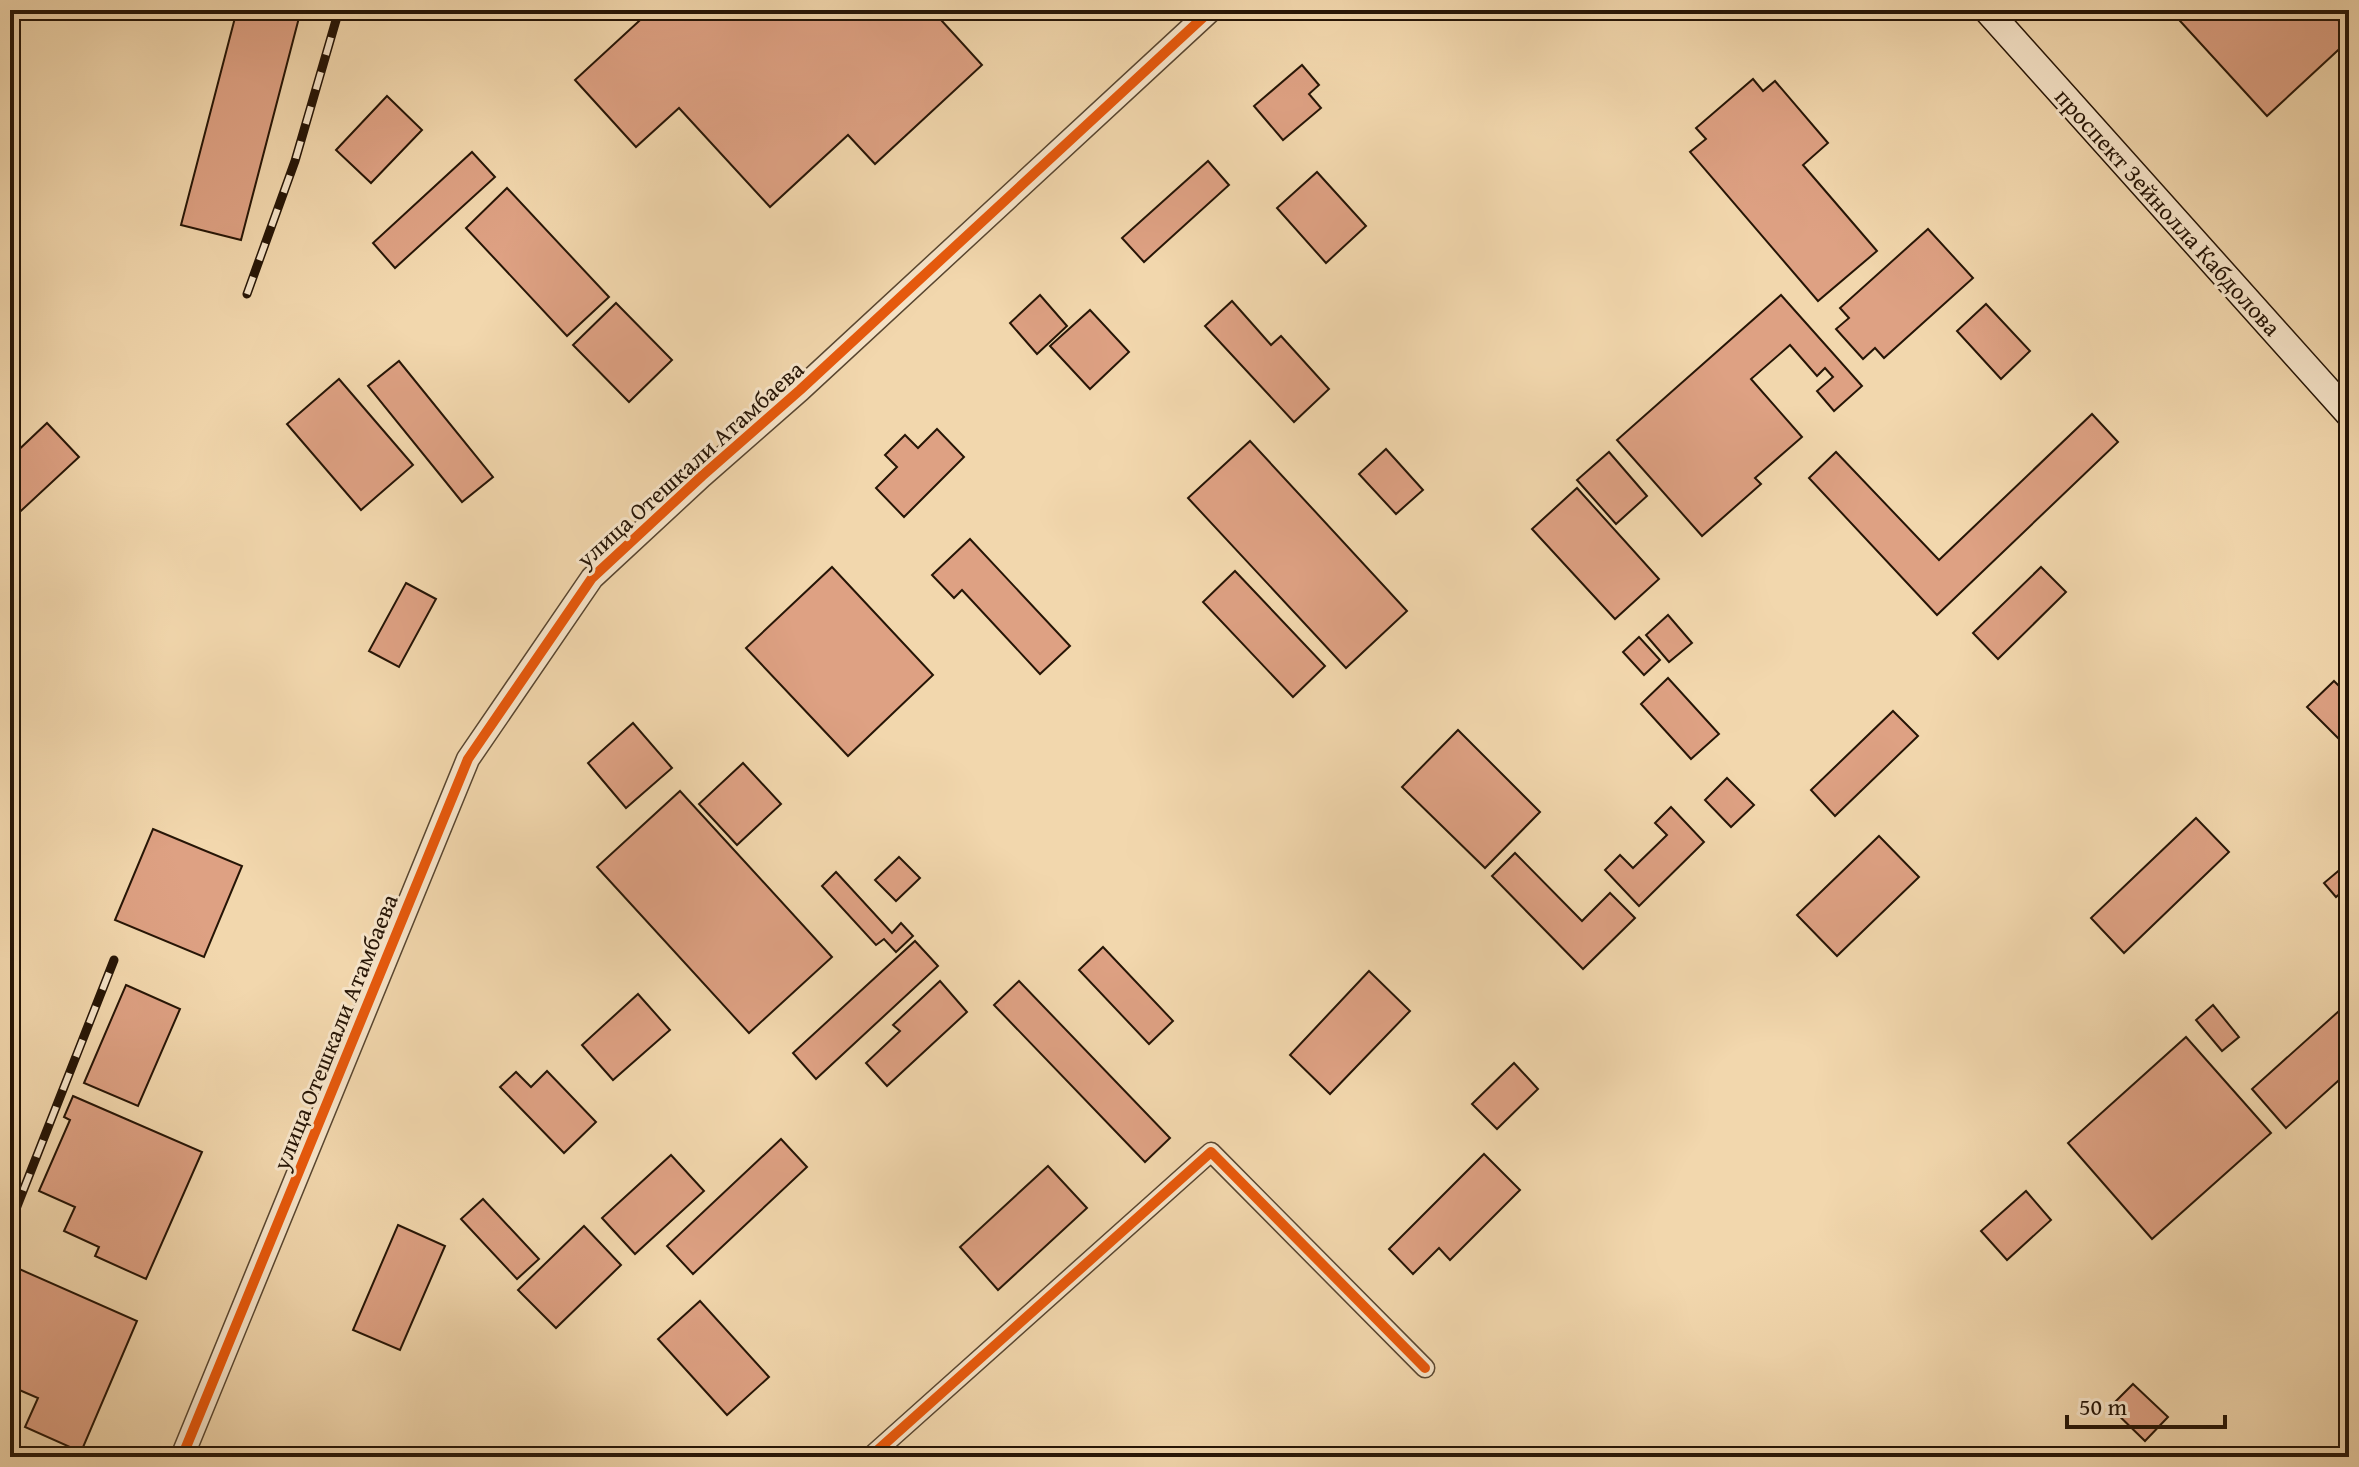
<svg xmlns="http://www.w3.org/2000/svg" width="2359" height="1467" viewBox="0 0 2359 1467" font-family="'Gentium Book Plus',serif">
<rect width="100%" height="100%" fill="#f2d7ad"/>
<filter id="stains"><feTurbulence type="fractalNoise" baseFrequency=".0025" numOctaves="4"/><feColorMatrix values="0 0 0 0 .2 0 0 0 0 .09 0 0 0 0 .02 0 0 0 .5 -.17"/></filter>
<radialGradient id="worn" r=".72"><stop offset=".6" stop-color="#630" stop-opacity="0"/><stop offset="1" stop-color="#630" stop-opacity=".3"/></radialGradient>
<!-- building -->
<g fill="#dea183" stroke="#261506" stroke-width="2">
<path d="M237 10H301L241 240 181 225Z"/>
<path d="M651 10H932L982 65 875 164 848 135 770 207 679 108 636 147 575 80Z"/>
<path d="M2170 10H2329L2349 32V40L2267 116Z"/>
<path d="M1302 65 1319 85 1309 94 1321 108 1283 140 1254 106Z"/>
<path d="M1753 79 1763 91 1775 81 1828 143 1803 165 1877 251 1818 301 1690 152 1706 139 1696 128Z"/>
<path d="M387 96 422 130 371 183 336 150Z"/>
<path d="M472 152 495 177 395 268 373 243Z"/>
<path d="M1208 161 1229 185 1144 262 1122 238Z"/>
<path d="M1317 172 1366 226 1326 263 1277 208Z"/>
<path d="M507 188 609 297 567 336 466 228Z"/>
<path d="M1928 229 1973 278 1884 358 1875 348 1863 359 1836 329 1849 318 1840 308Z"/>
<path d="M1040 295 1067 326 1037 354 1010 323Z"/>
<path d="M1781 295 1862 386 1834 411 1817 391 1833 377 1825 368 1817 376 1790 345 1751 379 1802 437 1755 478 1761 484 1702 536 1617 440Z"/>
<path d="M1232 301 1271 345 1281 336 1329 389 1294 422 1205 326Z"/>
<path d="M616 303 672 360 629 402 573 345Z"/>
<path d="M1986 304 2030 351 2001 379 1957 331Z"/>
<path d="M1090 310 1129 352 1090 389 1050 346Z"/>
<path d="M399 361 493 477 462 502 368 386Z"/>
<path d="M339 379 413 465 361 510 287 424Z"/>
<path d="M2092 414 2118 442 1937 615 1809 478 1836 452 1939 560Z"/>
<path d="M47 423 79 457 10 521V458Z"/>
<path d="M937 429 964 457 904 517 876 488 897 467 885 455 905 435 918 448Z"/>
<path d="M1250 441 1407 611 1346 668 1188 498Z"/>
<path d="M1386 449 1423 490 1396 514 1359 474Z"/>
<path d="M1609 452 1647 496 1616 524 1577 480Z"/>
<path d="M1577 488 1659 579 1615 619 1532 529Z"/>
<path d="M970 539 1070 646 1040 674 962 590 954 598 932 575Z"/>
<path d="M832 567 933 675 848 756 746 648Z"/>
<path d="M2041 567 2066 592 1998 659 1973 633Z"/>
<path d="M1235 571 1325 666 1293 697 1203 602Z"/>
<path d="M406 583 436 599 399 667 369 651Z"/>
<path d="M1668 615 1692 643 1669 662 1646 635Z"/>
<path d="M1639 637 1660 660 1644 675 1623 652Z"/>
<path d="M1668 678 1719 734 1691 759 1641 704Z"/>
<path d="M2334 681 2349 696V749L2307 707Z"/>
<path d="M1893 711 1918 736 1835 816 1811 790Z"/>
<path d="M633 723 672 768 626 808 588 763Z"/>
<path d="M1458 730 1540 812 1485 868 1402 787Z"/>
<path d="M743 763 781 804 737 845 699 804Z"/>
<path d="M1727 778 1754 805 1731 827 1705 800Z"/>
<path d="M680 791 832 957 749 1033 597 867Z"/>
<path d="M1671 807 1704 842 1639 906 1605 870 1620 855 1633 868 1667 835 1655 823Z"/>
<path d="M2196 818 2229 852 2124 953 2091 918Z"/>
<path d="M153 829 242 866 204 957 115 920Z"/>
<path d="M1879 836 1919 877 1837 956 1797 915Z"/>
<path d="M1515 853 1582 921 1610 893 1635 918 1583 969 1492 876Z"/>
<path d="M899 857 920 878 896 901 875 880Z"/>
<path d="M2349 862V886L2336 897 2324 883Z"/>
<path d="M836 872 892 933 901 923 913 936 896 952 884 939 876 945 822 886Z"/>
<path d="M915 941 938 966 816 1079 793 1053Z"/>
<path d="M1103 947 1173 1021 1149 1044 1079 970Z"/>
<path d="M1369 971 1410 1011 1330 1094 1290 1055Z"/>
<path d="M940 981 967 1012 887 1086 866 1063 900 1031 893 1025Z"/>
<path d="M1019 981 1170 1138 1145 1162 994 1005Z"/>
<path d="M126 985 180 1009 138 1106 84 1083Z"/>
<path d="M638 994 670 1030 613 1080 582 1045Z"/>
<path d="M2349 1002V1071L2286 1128 2252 1089Z"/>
<path d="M2213 1005 2239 1037 2222 1051 2196 1020Z"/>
<path d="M2186 1037 2271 1133 2152 1239 2068 1143Z"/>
<path d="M1514 1063 1538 1089 1497 1129 1472 1104Z"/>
<path d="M547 1071 596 1122 564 1153 500 1087 516 1072 531 1087Z"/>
<path d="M73 1096 202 1152 146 1279 95 1256 99 1247 64 1231 75 1207 39 1191 70 1120 64 1117Z"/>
<path d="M781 1139 807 1167 693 1274 667 1246Z"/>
<path d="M1484 1154 1520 1190 1450 1260 1439 1248 1413 1274 1389 1249Z"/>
<path d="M671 1155 704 1191 635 1254 602 1218Z"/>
<path d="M1048 1166 1087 1208 998 1290 960 1247Z"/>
<path d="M2026 1191 2051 1220 2007 1260 1981 1231Z"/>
<path d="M483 1199 539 1259 517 1279 461 1219Z"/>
<path d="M398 1225 445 1246 400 1350 353 1330Z"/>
<path d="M584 1226 621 1265 556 1328 518 1290Z"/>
<path d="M17 1268 137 1321 81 1452 25 1427 38 1398 10 1386V1283Z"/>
<path d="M700 1301 769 1377 727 1415 658 1339Z"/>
<path d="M2133 1384 2168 1417 2145 1441 2110 1407Z"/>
</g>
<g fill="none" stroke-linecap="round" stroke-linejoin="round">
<defs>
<path id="minor" d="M870 1457 1211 1152 1425 1368"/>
<path id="tertiary" d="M182 1457 468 759 592 578 702 476 800 390 1211 10"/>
<path id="secondary" d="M1987 10 2349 414"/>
</defs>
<!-- minor casing -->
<use href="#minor" stroke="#594630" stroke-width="21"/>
<!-- tertiary casing -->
<use href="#tertiary" stroke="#594630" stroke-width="25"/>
<!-- secondary casing -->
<use href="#secondary" stroke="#261506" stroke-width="29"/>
<!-- minor -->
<use href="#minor" stroke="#f7e5ca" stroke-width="18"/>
<!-- tertiary -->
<use href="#tertiary" stroke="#f7e5ca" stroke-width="22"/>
<!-- secondary -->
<use href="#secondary" stroke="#f7e5ca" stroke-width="26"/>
<defs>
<g id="rail">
<path d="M247 294 295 161 339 10"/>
<path d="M10 1224 114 960"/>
</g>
</defs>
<!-- rail casing -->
<use href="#rail" stroke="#261506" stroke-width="9"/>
<!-- rail -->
<use href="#rail" stroke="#f7e5ca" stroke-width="6" stroke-dasharray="18" stroke-linecap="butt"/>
<defs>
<g id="cycleway">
<path d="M182 1457 468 759 592 578 702 476 800 390 1211 10"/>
<path d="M870 1457 1211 1152 1425 1368"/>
</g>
</defs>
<!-- cycleway casing -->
<use href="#cycleway" stroke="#f7e5ca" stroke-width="15"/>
<!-- cycleway -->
<use href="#cycleway" stroke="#e8590c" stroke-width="10"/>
</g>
<g text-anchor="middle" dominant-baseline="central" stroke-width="6" stroke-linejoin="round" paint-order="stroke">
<!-- street labels -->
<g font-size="24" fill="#261506" stroke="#f7e5ca">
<text transform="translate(2168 212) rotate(48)">проспект Зейнолла Кабдолова</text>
<text transform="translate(690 464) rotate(-42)">улица Отешкали Атамбаева</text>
<text transform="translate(335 1032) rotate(-68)">улица Отешкали Атамбаева</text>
</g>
</g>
<!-- margin -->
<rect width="2359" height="1467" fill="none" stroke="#f2d7ad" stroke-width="40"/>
<rect x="12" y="12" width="2335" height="1443" fill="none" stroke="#261506" stroke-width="4"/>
<rect x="20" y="20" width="2319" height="1427" fill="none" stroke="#261506" stroke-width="2"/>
<!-- scale -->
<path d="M2067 1415v12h158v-12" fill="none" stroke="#261506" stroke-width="4"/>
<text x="2079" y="1415" font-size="24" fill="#261506" stroke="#f7e5ca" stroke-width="6" paint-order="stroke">50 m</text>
<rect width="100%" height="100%" filter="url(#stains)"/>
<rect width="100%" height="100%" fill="url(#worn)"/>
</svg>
